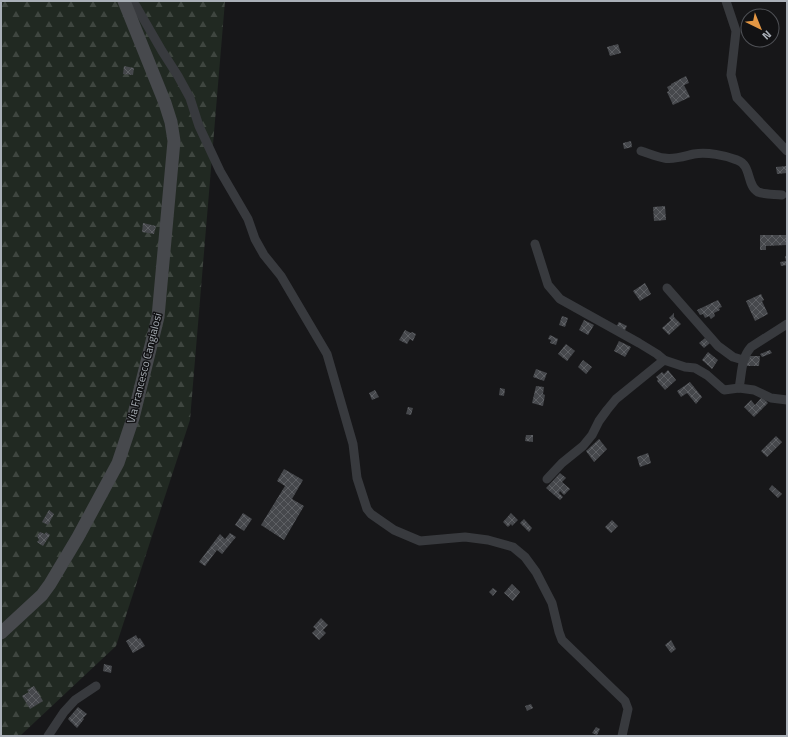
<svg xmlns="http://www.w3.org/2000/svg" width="788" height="737" viewBox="0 0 788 737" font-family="'Titillium Web',sans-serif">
<defs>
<pattern id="forest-firs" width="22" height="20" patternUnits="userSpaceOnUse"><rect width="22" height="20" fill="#212922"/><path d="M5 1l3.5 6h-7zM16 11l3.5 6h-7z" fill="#3f4640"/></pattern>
<pattern id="building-cross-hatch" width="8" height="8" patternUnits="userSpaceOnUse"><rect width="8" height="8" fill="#46484c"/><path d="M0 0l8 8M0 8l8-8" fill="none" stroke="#5e6064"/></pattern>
</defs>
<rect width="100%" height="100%" fill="#171719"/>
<!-- forest -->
<path fill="url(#forest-firs)" d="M1 1H225L190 420 116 646 20 736H1Z"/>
<!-- building -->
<g fill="url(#building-cross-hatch)">
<path d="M618 44 621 53 610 56 607 47Z"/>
<path d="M124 66 134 68 133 75 123 74Z"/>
<path d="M686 76 689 83 684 85 690 97 673 105 667 92 669 91 667 87 671 85V84Z"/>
<path d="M631 141 632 147 624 149 623 143Z"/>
<path d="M787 166V173L777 174 776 167Z"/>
<path d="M665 206 666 220 654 221 653 207Z"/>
<path d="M143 223 156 226 154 234 142 232Z"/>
<path d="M760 235H787V245L766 246V250H760Z"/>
<path d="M785 256H787V265L781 266 780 262 786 261Z"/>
<path d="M645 283 651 294 640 301 633 291Z"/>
<path d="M761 294 764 300 762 301 768 314 755 321 746 301Z"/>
<path d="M718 300 722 307 719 308 720 310 714 313 715 316 711 319 709 316 705 318 703 314 700 315 697 310Z"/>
<path d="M674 313V317L681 324 669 335 662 328 671 320 669 318Z"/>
<path d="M562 316 568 318 565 327 559 325Z"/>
<path d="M584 320 594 325 588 335 579 330Z"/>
<path d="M619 322 627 326 624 332 616 327Z"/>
<path d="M405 330 411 333 412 332 416 334 413 341 410 339 407 344 399 340Z"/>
<path d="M550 335 558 339 556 345 550 343 551 340 548 339Z"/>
<path d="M705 338 710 343 704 348 699 343Z"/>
<path d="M619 341 631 347 625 357 614 351Z"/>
<path d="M566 344 575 351 567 361 558 354Z"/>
<path d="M770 350 772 353 762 357 760 354Z"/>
<path d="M708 352 718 360 712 369 702 360Z"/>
<path d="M746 356H760L759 366H746Z"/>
<path d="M583 360 592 367 586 374 578 367Z"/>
<path d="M536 369 547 373 544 381 533 377Z"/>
<path d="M668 370 676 380 665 390 657 381 658 379 656 377 662 372 664 374Z"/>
<path d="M690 382 702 397 696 404 687 393 681 397 677 391Z"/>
<path d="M536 386 544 387 543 394 545 395 543 406 532 403Z"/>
<path d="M500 388 505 389 504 396 499 395Z"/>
<path d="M375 390 379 397 372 400 369 393Z"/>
<path d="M762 397 768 403 754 417 744 407 751 400 755 405Z"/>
<path d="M408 407 413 408 411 415 406 414Z"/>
<path d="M526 435H533V442L525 441Z"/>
<path d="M776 436 782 442 767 457 761 451Z"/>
<path d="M599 439 607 449 594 462 586 451Z"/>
<path d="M648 453 651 463 640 467 637 457Z"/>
<path d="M284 469 303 480 292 499 304 506 284 540 261 525 285 486 277 481Z"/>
<path d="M560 473 566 478 562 482 570 489 564 495 560 491 559 493 563 497 560 500 546 488Z"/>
<path d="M772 485 782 494 778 498 769 489Z"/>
<path d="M49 510 54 514 48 525 42 522Z"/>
<path d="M243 513 252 519 244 531 235 525Z"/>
<path d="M511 513 518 520 512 526 511 524 508 527 503 522Z"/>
<path d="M524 519 532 528 529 532 520 523Z"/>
<path d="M612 520 618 526 611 533 605 527Z"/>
<path d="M40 532 45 534 46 532 50 535 43 546 37 542 39 540 37 536Z"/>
<path d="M230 533 236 537 222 554 217 550 205 566 199 562 220 534 225 539Z"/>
<path d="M512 584 520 592 513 601 504 593Z"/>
<path d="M493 588 497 591 493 596 489 592Z"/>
<path d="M321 618 328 625 323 630 326 633 319 640 312 633 316 629 313 627Z"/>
<path d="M136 635 138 639 140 638 145 646 133 653 126 641Z"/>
<path d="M671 640 676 649 671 653 665 645Z"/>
<path d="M104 664 112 666 111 673 103 671Z"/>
<path d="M34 686 43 701 30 709 22 696 29 692 27 690Z"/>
<path d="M531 704 533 708 527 711 525 706Z"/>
<path d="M78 707 87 714 83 718 84 719 77 728 68 719Z"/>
<path d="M596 727 600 729 597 735 592 733Z"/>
</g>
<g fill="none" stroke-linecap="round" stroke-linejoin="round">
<!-- street -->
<g stroke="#383a3e" stroke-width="9">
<path d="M130 1 136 6 162 51 178 76 190 98 199 126 220 171 248 219 255 239 264 255 281 276 327 354 353 444 357 478 367 509 371 514 394 530 420 541 465 537 488 540 513 547 525 557 536 572 552 603 559 632 562 640 625 701 628 709 622 736"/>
<path d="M726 1 736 31 731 75 737 98 787 151"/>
<path d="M641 151C648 153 656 157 664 158 674 160 685 156 694 154 707 152 725 155 737 160 752 165 746 185 758 192 765 195 775 194 782 195"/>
<path d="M535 244 548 285 560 299 639 343 657 354 664 360"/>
<path d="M667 288 718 346 733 357 743 360"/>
<path d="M739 388C742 373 741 358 751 347L787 324"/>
<path d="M547 479 562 463 583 446 592 435 599 421 607 410 616 399 664 360 685 367 695 368 707 375 724 390 739 388 754 390 771 398 787 400"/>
<path d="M48 736 64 712 75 700 96 686"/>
</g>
<!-- secondary -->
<path stroke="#47494d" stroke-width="13" d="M1 633 42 595 50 584 78 537 118 463 133 418 158 317 174 141 171 122 165 103 124 1"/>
</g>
<g text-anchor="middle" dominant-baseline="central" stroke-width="3" stroke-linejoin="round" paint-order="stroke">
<!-- street labels -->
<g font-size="11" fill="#aab0b8" stroke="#121214">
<text transform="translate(144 368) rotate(-76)">Via Francesco Cangialosi</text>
</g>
</g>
<!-- border -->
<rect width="788" height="737" fill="none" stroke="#aab0b8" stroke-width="4"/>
<!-- north arrow -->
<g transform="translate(760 28) rotate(137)"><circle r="19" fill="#121214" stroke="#4f5156"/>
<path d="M0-3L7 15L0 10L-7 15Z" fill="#e49744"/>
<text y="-6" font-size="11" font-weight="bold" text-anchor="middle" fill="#aab0b8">N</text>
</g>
</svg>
